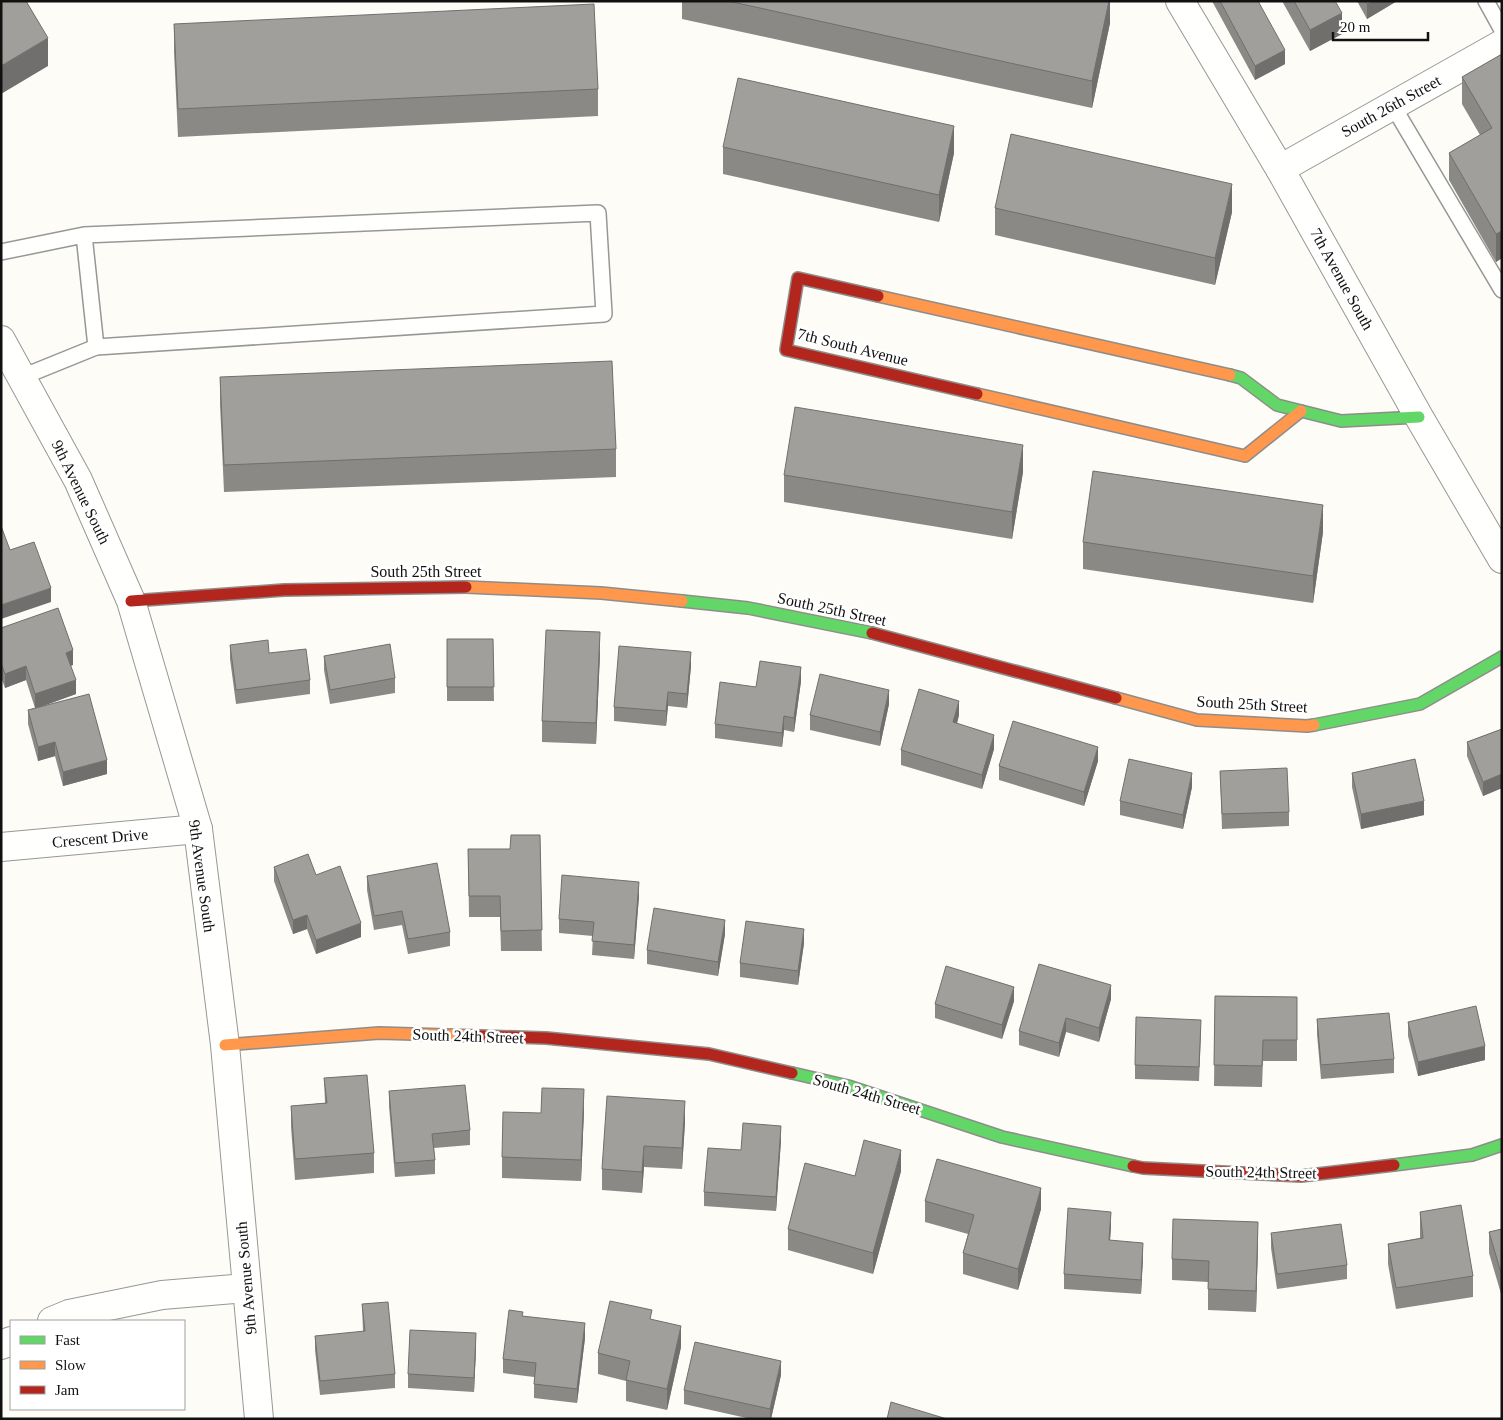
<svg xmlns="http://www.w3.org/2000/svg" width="1503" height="1420" viewBox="0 0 1503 1420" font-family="Georgia,serif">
<rect width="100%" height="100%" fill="#fdfcf7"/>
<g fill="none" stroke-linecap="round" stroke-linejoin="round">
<defs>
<g id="lane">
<path d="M1486 1 1502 30"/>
<path d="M1393 106 1502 290"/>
<path d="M1 252 84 235 598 213 604 314 96 347 84 235"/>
<path d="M22 377 96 347"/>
</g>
<g id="street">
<path d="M1180 1 1280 169 1419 417 1502 559"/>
<path d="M1280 169 1502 44"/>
<path d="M1 340 78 480 131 601 198 829 225 1045 259 1419"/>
<path d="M1 847 198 829"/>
<path d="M52 1321 69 1314 162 1295 246 1288"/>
<path d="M1 1345 11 1341"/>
</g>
<g id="fast">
<path d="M1230 375 1241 378 1277 405 1341 421 1419 417"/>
<path d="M682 601 748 608 872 633"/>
<path d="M1314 725 1420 704 1502 657"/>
<path d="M792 1073 848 1086 1002 1137 1133 1166"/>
<path d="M1394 1165 1472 1155 1502 1145"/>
</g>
<g id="slow">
<path d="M878 296 1230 375"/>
<path d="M977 394 1245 456 1301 411"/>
<path d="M466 587 601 593 682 601"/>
<path d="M1116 698 1197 720 1307 726 1314 725"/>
<path d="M225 1045 379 1033 480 1036"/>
</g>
<g id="jam">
<path d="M878 296 798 278 786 350 977 394"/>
<path d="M131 601 284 590 466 587"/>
<path d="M872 633 1116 698"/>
<path d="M480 1036 546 1038 709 1054 792 1073"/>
<path d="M1133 1166 1143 1168 1301 1176 1394 1165"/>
</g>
</defs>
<!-- lane casing -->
<use href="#lane" stroke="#979795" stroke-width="18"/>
<!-- street casing -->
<use href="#street" stroke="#979795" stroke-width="30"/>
<!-- fast casing -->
<use href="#fast" stroke="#8e8d8b" stroke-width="14"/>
<!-- slow casing -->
<use href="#slow" stroke="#8e8d8b" stroke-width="14"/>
<!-- jam casing -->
<use href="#jam" stroke="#8e8d8b" stroke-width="14"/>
<!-- lane -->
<use href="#lane" stroke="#fffffe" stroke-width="15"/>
<!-- street -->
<use href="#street" stroke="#fffffe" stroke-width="28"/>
<!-- fast -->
<use href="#fast" stroke="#63d668" stroke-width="11"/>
<!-- slow -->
<use href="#slow" stroke="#ff974d" stroke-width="11"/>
<!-- jam -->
<use href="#jam" stroke="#b3261e" stroke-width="11"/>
</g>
<!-- wall -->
<g fill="#8a8986">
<path d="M682 1H1110V23L1092 108 682 19Z"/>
<path d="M1212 1H1258L1285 64 1255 80Z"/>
<path d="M1282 1H1335L1342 34 1310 51Z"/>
<path d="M1357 1H1397L1367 19Z"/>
<path d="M174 24 598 89V116L178 137 174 52Z"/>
<path d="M1502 54V258L1496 262 1449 180V153L1480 135 1462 104V77Z"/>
<path d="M723 147 954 153 939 222 723 174Z"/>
<path d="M995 208 1232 212 1215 285 995 235Z"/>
<path d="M220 377 616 449V477L224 492 220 404Z"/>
<path d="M1023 472 1012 539 784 502V475Z"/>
<path d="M1323 532 1313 603 1083 569V542Z"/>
<path d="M1 628 73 665 70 666 76 694 42 706 107 774 63 786 55 756 38 761 28 724V710L35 708 26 680 5 688 1 677Z"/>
<path d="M447 639H493L494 701H447Z"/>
<path d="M230 645 269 653 310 680V694L236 704 230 659Z"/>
<path d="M600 653 596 744 542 742V721Z"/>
<path d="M324 656 395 678V693L330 704 324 670Z"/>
<path d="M691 666 687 708 668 706 666 726 614 721V707Z"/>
<path d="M801 681 794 732 784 730 782 747 715 738V724L756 687Z"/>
<path d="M889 704 880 746 810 730V715Z"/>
<path d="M959 715 957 724 994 749 982 789 901 765V750Z"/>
<path d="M1502 729V788L1483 796 1467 756V742Z"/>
<path d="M1098 761 1084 806 999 780V766Z"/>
<path d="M1220 771 1289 812V826L1222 829Z"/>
<path d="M1352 773 1424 815 1361 829 1352 787Z"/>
<path d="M1192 787 1183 829 1120 815V801Z"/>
<path d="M540 835 542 951H501L500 917H469L468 849H510Z"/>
<path d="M274 867 316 875 361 937 316 954 307 929 293 934 274 881Z"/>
<path d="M367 876 450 932V946L408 954 402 925 374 930 367 890Z"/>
<path d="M639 896 634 959 592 955 593 936 559 933V919Z"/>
<path d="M725 934 718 976 647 964V950Z"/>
<path d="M804 943 798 985 740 977V963Z"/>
<path d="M1215 996 1297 997V1061H1263L1262 1087 1214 1086Z"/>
<path d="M1111 999 1099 1042 1066 1032 1059 1057 1019 1045V1031Z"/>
<path d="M1014 1001 1002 1039 935 1018V1004Z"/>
<path d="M1317 1019 1394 1059V1073L1321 1079 1317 1034Z"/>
<path d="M1408 1022 1485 1060 1418 1076 1408 1036Z"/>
<path d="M1201 1034 1199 1081 1135 1079V1065Z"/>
<path d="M324 1078 374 1153V1173L295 1180 291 1127V1106L325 1103Z"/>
<path d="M389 1091 470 1130V1145L434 1148 435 1160V1174L395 1177 389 1106Z"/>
<path d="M584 1110 581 1181 502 1178V1157L541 1113Z"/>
<path d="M685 1122 682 1169 644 1167 642 1193 602 1190V1169Z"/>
<path d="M781 1140 776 1211 704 1206V1192L741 1150Z"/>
<path d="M901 1171 873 1274 788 1250V1229L855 1176Z"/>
<path d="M925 1201 1041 1209 1018 1290 963 1274V1253L968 1234 925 1222Z"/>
<path d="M1420 1212 1473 1276V1297L1396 1309 1388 1264V1244L1420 1238Z"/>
<path d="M1111 1226 1110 1240 1143 1257 1141 1294 1064 1289V1274Z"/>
<path d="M1502 1229V1297L1489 1253V1232Z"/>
<path d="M1271 1233 1347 1265V1279L1277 1289 1271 1248Z"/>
<path d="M1258 1243 1256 1312 1208 1310V1282L1172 1280V1259Z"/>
<path d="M362 1304 395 1374V1388L320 1395 315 1350V1336L363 1332Z"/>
<path d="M523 1316 585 1338 577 1403 534 1398V1377L503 1373V1359Z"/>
<path d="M652 1319 681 1347 667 1410 626 1401V1381L598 1374V1353Z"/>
<path d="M476 1348 474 1392 408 1388V1374Z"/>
<path d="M781 1375 771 1419H751L684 1404V1390Z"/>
</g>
<!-- shaded-wall -->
<g fill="#716f6d">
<path d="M1109 1H1110V23L1092 108V81Z"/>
<path d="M1373 1H1397L1367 19V4Z"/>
<path d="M1342 13V34L1310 51V30Z"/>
<path d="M48 38V66L1 94V66Z"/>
<path d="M1285 50V64L1255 80V66Z"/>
<path d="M954 126V153L939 222V195Z"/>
<path d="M1232 184V212L1215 285V258Z"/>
<path d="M1502 231V258L1496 262V234Z"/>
<path d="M1023 445V472L1012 539V512Z"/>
<path d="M1323 505V532L1313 603V576Z"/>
<path d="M51 588V602L1 619V605Z"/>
<path d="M600 632V653L596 744V723Z"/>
<path d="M73 650V665L66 667V653Z"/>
<path d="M691 652V666L687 708V694Z"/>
<path d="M26 666V680L5 688V674Z"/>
<path d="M801 667V681L794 732V718Z"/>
<path d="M76 680V694L35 709V694Z"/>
<path d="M889 690V704L880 746V732Z"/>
<path d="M668 692V706L666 726V711Z"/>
<path d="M959 701V715L953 737V722Z"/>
<path d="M784 716V730L782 747V733Z"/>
<path d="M994 735V749L982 789V775Z"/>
<path d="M55 742V756L38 761V747Z"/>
<path d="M1098 747V761L1084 806V792Z"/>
<path d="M107 760V774L63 786V772Z"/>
<path d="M1192 773V787L1183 829V815Z"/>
<path d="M1502 774V788L1483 796V782Z"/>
<path d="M1424 801V815L1361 829V814Z"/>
<path d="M639 882V896L634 959V945Z"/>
<path d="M307 915V929L293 934V920Z"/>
<path d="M725 920V934L718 976V962Z"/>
<path d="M361 923V937L316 954V940Z"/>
<path d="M804 929V943L798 985V971Z"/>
<path d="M1111 985V999L1099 1042V1028Z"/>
<path d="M1014 987V1001L1002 1039V1025Z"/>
<path d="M1066 1018V1032L1059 1057V1043Z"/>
<path d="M1485 1046V1060L1418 1076V1062Z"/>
<path d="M584 1089V1110L581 1181V1160Z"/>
<path d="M685 1101V1122L682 1169V1148Z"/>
<path d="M781 1126V1140L776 1211V1197Z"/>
<path d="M644 1146V1167L642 1193V1172Z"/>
<path d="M901 1150V1171L873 1274V1253Z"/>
<path d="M1041 1188V1209L1018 1290V1269Z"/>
<path d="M1111 1212V1226L1109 1254V1240Z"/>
<path d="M1258 1222V1243L1256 1312V1291Z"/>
<path d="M1143 1243V1257L1141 1294V1280Z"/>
<path d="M585 1323V1338L577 1403V1389Z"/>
<path d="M681 1326V1347L667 1410V1389Z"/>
<path d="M476 1333V1348L474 1392V1378Z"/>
<path d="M781 1361V1375L771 1419H770V1409Z"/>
</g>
<!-- building -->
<g fill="#a19f9c" stroke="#716f6d">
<path d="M1 1H26L48 38 1 66Z"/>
<path d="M728 1H1109L1092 81Z"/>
<path d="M1220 1H1258L1285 50 1255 66Z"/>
<path d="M1294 1H1335L1342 13 1310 30Z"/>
<path d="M1366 1H1373L1367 4Z"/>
<path d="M594 4 598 89 178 109 174 24Z"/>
<path d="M1502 54V231L1496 234 1449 153 1492 128 1462 77Z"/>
<path d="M738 78 954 126 939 195 723 147Z"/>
<path d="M1011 134 1232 184 1215 258 995 208Z"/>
<path d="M612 361 616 449 224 465 220 377Z"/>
<path d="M795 407 1023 445 1012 512 784 475Z"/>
<path d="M1093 471 1323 505 1313 576 1083 542Z"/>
<path d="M1 526 10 550 34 542 51 588 1 605Z"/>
<path d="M58 608 73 650 66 653 76 680 35 694 26 666 5 674 1 663V628Z"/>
<path d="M546 630 600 632 596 723 542 721Z"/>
<path d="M447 639H493L494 687H447Z"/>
<path d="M268 640 269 653 306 649 310 680 236 690 230 645Z"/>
<path d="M390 644 395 678 330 690 324 656Z"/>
<path d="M619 646 691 652 687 694 668 692 666 711 614 707Z"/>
<path d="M760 661 801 667 794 718 784 716 782 733 715 724 720 682 756 687Z"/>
<path d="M820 674 889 690 880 732 810 715Z"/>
<path d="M919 689 959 701 953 722 994 735 982 775 901 750Z"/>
<path d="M89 694 107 760 63 772 55 742 38 747 28 710Z"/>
<path d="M1013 721 1098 747 1084 792 999 766Z"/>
<path d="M1502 729V774L1483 782 1467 742Z"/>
<path d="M1129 759 1192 773 1183 815 1120 801Z"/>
<path d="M1415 759 1424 801 1361 814 1352 773Z"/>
<path d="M1287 768 1289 812 1222 814 1220 771Z"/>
<path d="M511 835H540L542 930 501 931 500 896H469L468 849H510Z"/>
<path d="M308 854 316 875 340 866 361 923 316 940 307 915 293 920 274 867Z"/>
<path d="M437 863 450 932 408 939 402 911 374 916 367 876Z"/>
<path d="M562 875 639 882 634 945 592 941 594 922 559 919Z"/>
<path d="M654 908 725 920 718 962 647 950Z"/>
<path d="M746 921 804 929 798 971 740 963Z"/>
<path d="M1039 964 1111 985 1099 1028 1066 1018 1059 1043 1019 1031Z"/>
<path d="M946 966 1014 987 1002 1025 935 1004Z"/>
<path d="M1215 996 1297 997V1040H1263L1262 1066 1214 1065Z"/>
<path d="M1476 1006 1485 1046 1418 1062 1408 1022Z"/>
<path d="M1389 1013 1394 1059 1321 1065 1317 1019Z"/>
<path d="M1136 1017 1201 1020 1199 1067 1135 1065Z"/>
<path d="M367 1075 374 1153 295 1159 291 1106 327 1103 324 1078Z"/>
<path d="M465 1085 470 1130 432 1134 435 1160 395 1163 389 1091Z"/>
<path d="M542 1088 584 1089 581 1160 502 1157 503 1112 541 1113Z"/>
<path d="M607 1096 685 1101 682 1148 644 1146 642 1172 602 1169Z"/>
<path d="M743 1123 781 1126 776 1197 704 1192 708 1148 741 1150Z"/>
<path d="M864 1140 901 1150 873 1253 788 1229 805 1163 855 1176Z"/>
<path d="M937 1159 1041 1188 1018 1269 963 1253 974 1215 925 1201Z"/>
<path d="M1461 1205 1473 1276 1396 1288 1388 1244 1423 1238 1420 1212Z"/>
<path d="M1068 1208 1111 1212 1109 1240 1143 1243 1141 1280 1064 1274Z"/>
<path d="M1173 1219 1258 1222 1256 1291 1208 1289 1209 1261 1172 1259Z"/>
<path d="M1341 1224 1347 1265 1277 1274 1271 1233Z"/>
<path d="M1502 1229V1276L1489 1232Z"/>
<path d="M610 1301 652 1310 650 1319 681 1326 667 1389 626 1380 630 1361 598 1353Z"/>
<path d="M388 1302 395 1374 320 1381 315 1336 365 1331 362 1304Z"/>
<path d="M509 1310 523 1312 522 1316 585 1323 577 1389 534 1384 536 1363 503 1359Z"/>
<path d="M410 1330 476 1333 474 1378 408 1374Z"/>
<path d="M695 1342 781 1361 770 1409 684 1390Z"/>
<path d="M891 1402 947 1419H887Z"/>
</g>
<g text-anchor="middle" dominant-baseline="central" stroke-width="5" stroke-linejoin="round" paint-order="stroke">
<!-- street labels -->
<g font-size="16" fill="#111" stroke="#fff">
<text transform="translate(1391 106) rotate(-29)">South 26th Street</text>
<text transform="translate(1342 279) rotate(61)">7th Avenue South</text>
<text transform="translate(853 347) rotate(14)">7th South Avenue</text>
<text transform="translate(81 492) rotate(64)">9th Avenue South</text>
<text x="426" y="571">South 25th Street</text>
<text transform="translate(832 609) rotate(12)">South 25th Street</text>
<text transform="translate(1252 704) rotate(3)">South 25th Street</text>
<text transform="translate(100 838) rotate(-5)">Crescent Drive</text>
<text transform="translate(202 876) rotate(82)">9th Avenue South</text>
<text transform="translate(468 1036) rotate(2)">South 24th Street</text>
<text transform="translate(867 1094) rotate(16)">South 24th Street</text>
<text transform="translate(1261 1172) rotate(1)">South 24th Street</text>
<text transform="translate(246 1278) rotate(-95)">9th Avenue South</text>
</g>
</g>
<!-- border -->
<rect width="1503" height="1420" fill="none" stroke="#111111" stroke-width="5"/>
<!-- legend -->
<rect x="10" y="1320" width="175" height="90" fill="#ffffff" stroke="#a0a0a0"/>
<rect x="20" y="1336" width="25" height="8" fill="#63d668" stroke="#a0a0a0"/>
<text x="55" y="1345" font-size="15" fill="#111111">Fast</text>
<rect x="20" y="1361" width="25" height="8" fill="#ff974d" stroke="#a0a0a0"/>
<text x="55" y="1370" font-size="15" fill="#111111">Slow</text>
<rect x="20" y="1386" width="25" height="8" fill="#b3261e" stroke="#a0a0a0"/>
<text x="55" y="1395" font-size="15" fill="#111111">Jam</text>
<!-- scale -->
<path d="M1333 32v8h95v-8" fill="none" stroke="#111111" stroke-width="2.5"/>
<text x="1340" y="32" font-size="15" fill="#111111" stroke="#ffffff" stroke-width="4" paint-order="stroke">20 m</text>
</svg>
